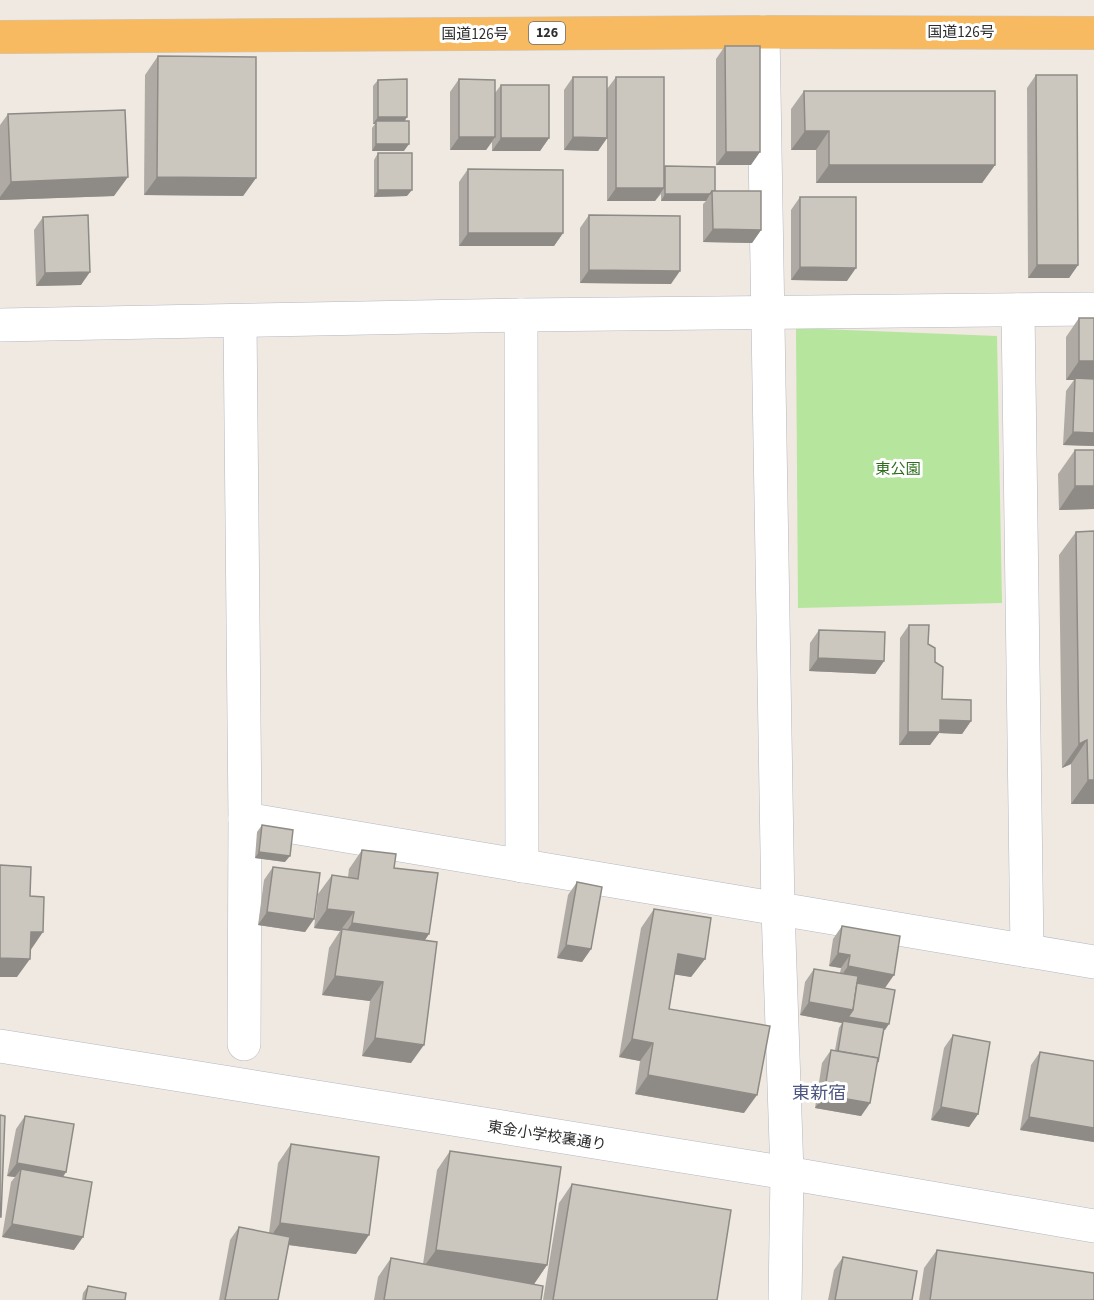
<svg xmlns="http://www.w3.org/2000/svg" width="1094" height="1300" viewBox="0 0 1094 1300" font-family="'Source Sans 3','Noto Sans JP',sans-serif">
<rect width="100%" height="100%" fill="#efe9e1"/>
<!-- green -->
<path fill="#b6e59e" d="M796 328 997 336 1002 603 798 608Z"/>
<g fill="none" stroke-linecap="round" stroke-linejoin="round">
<defs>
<g id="minor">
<path d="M763 32 778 909 787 1173 785 1300"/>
<path d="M1018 310 1027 951"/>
<path d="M521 315 522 866"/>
<path d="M240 321 245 819 244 1044"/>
<path d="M0 325 521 315 1094 309"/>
<path d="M245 819 1094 962"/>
</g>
<path id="tertiary" d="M0 1046 787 1173 1094 1226"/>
<path id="trunk" d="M0 37 763 32 1094 33"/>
</defs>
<!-- minor casing -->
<use href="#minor" stroke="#b4b7c1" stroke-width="34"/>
<!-- tertiary casing -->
<use href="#tertiary" stroke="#b4b7c1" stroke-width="34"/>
<!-- trunk casing -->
<use href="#trunk" stroke="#c9c9c9" stroke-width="34"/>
<!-- minor -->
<use href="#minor" stroke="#fff" stroke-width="33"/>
<!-- tertiary -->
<use href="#tertiary" stroke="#fff" stroke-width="33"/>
<!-- trunk -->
<use href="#trunk" stroke="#f8ba60" stroke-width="33"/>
</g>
<!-- wall -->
<g fill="#afaba4">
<path d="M725 46 751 165H716V59Z"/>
<path d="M158 56 256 178 243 196 144 195 145 75Z"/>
<path d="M1036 75 1078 265 1069 278H1028L1027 88Z"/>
<path d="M573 77 607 89 616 77 664 167 715 191 761 230 752 243 703 242V204L706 201H661V194L655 201H607V138L598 151 564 150V90Z"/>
<path d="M459 79 495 93 501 85 549 138 540 151H492V142L486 150H450V92Z"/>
<path d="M378 80 405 121 404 151H372V128L375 124H373V86Z"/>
<path d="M804 91 995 165 982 183H816V150H791V109Z"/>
<path d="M8 114 114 196 0 200V125Z"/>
<path d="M378 153 407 196 374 197V160Z"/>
<path d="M468 169 563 233 554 246H459V182Z"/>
<path d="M800 197 847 281 791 280V210Z"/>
<path d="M589 215 671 284 580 283V228Z"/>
<path d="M43 217 81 285 36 286 34 230Z"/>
<path d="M1079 318 1094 446 1063 445 1066 391 1074 380H1066V337Z"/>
<path d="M1075 450 1094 509 1059 510 1058 474Z"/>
<path d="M1094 531V804H1071V764L1062 768 1059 555 1076 532Z"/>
<path d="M909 625 928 644 935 662 942 699 971 721 962 734 939 733 930 745H899L900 638Z"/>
<path d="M819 630 884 661 875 674 809 671 810 643Z"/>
<path d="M262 825 285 862 255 858 257 832Z"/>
<path d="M362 850 429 934 425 940 411 1063 362 1056 370 1001 322 995 329 948 340 931 314 928 318 894 332 875 348 877 349 869Z"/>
<path d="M273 867 314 919 305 932 258 925 264 880Z"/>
<path d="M577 882 591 949 582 962 557 958 568 895Z"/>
<path d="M654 909 705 959 691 977 675 974 669 1009 744 1113 635 1094 640 1061 619 1057 641 928Z"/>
<path d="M842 926 885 988 857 983 885 1030H884L878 1062 877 1063 870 1103 861 1116 815 1108 822 1063 831 1050H835L839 1028 842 1023 800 1015 805 982 814 969 840 973 841 968 829 966 833 939Z"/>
<path d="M953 1035 978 1114 969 1127 931 1120 944 1048Z"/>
<path d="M1040 1052 1094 1061V1142L1020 1130 1031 1065Z"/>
<path d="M25 1116 66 1172 63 1177 74 1250 2 1237 11 1182 15 1177 7 1176 16 1129Z"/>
<path d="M291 1144 356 1254 288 1245 278 1300H219L230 1240 239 1227 269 1233 278 1163Z"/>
<path d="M450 1151 547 1265 534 1284 541 1300H374L378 1277 391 1258 423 1264 437 1170Z"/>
<path d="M572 1184 717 1300H543L559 1203Z"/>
<path d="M937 1250 1094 1300H919L924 1268Z"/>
<path d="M843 1257 912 1300H828L834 1270Z"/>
<path d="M88 1286 125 1300H82L83 1293Z"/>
</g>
<!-- shaded-wall -->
<g fill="#8e8b86">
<path d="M378 117H407L403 124 376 121 375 124H373Z"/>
<path d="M805 131H829L816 150H791Z"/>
<path d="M459 137H495L486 150H450Z"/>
<path d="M573 137 607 138 598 151 564 150Z"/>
<path d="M501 138H549L540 151H492Z"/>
<path d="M376 144H409L404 151H372Z"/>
<path d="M726 152H760L751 165H716Z"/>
<path d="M829 165H995L982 183H816Z"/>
<path d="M128 177 114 196 0 200V197L11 182Z"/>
<path d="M157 177 256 178 243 196 144 195Z"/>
<path d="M616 188H664L655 201H607Z"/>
<path d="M378 190H412L407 196 374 197Z"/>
<path d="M665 194H710L706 201H661Z"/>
<path d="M713 229 761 230 752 243 703 242Z"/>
<path d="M468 233H563L554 246H459Z"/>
<path d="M1037 265H1078L1069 278H1028Z"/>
<path d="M800 267 856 268 847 281 791 280Z"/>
<path d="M589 270 680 271 671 284 580 283Z"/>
<path d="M90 272 81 285 36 286 45 273Z"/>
<path d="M1079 361H1094V380L1075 378 1074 380H1066Z"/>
<path d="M1073 432 1094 433V446L1063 445Z"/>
<path d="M1075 486H1094V509L1059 510Z"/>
<path d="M818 658 884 661 875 674 809 671Z"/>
<path d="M940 720 971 721 962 734 939 733 930 745H899L908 732Z"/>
<path d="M1087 740 1071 764 1062 768 1079 744Z"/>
<path d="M1088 780H1094V804H1071Z"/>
<path d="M259 852 290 856 285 862 255 858Z"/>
<path d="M327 909 354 912 340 931 314 928Z"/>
<path d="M267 912 314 919 305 932 258 925Z"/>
<path d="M352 923 429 934 416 953 340 940Z"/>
<path d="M31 932H43L30 951Z"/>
<path d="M566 945 591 949 582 962 557 958Z"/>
<path d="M838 953 850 955 841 968 829 966Z"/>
<path d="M678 954 705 959 691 977 665 973Z"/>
<path d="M0 958 30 959 17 977H0Z"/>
<path d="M848 966 894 975 885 988 839 979Z"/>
<path d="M335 976 383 982 370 1001 322 995Z"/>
<path d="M809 1002 853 1010 889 1024 885 1030 843 1023V1021L842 1023 800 1015Z"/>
<path d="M375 1038 424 1045 411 1063 362 1056Z"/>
<path d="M632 1039 653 1043 640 1061 619 1057Z"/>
<path d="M648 1075 757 1095 744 1113 635 1094Z"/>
<path d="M824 1095 870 1103 861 1116 815 1108Z"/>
<path d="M941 1107 978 1114 969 1127 931 1120Z"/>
<path d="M1029 1117 1094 1128V1142L1020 1130Z"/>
<path d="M17 1163 66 1172 57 1185 21 1169 15 1177 7 1176Z"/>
<path d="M280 1223 369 1235 356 1254 267 1242Z"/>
<path d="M12 1224 83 1237 74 1250 2 1237Z"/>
<path d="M436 1250 547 1265 534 1284 423 1268Z"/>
</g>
<!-- building -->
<g fill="#cbc7bf" stroke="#8e8b86" stroke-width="1.5">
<path d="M725 46H760V152H726Z"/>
<path d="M158 56 256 57V178L157 177Z"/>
<path d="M1036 75H1077L1078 265H1037Z"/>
<path d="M573 77H607V138L573 137Z"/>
<rect x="616" y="77" width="48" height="111"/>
<path d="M407 79V117H378V80Z"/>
<path d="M459 79 495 80V137H459Z"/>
<rect x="501" y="85" width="48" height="53"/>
<path d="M804 91H995V165H829V131H805Z"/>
<path d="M125 110 128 177 11 182 8 114Z"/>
<rect x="376" y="121" width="33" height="23"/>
<rect x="378" y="153" width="34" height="37"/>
<path d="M665 166 715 167V191H712L710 194H665Z"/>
<path d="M468 169 563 170V233H468Z"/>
<path d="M712 191H761V230L713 229Z"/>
<path d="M800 197H856V268L800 267Z"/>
<path d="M88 215 90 272 45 273 43 217Z"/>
<path d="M589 215 680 216V271L589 270Z"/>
<rect x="1079" y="318" width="15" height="43"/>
<path d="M1075 378 1094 379V433L1073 432Z"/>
<rect x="1075" y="450" width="19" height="36"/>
<path d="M1094 531V780H1088L1087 740 1079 744 1076 532Z"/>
<path d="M909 625H929L928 644 935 648V662L943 667 942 699 971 700V721L940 720V732H908Z"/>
<path d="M819 630 885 632 884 661 818 658Z"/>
<path d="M262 825 293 830 290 856 259 852Z"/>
<path d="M362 850 396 854 394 868 438 873 429 934 352 923 354 912 327 909 332 875 358 879Z"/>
<path d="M0 865 31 867 30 896 44 897 43 932H31L30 959 0 958Z"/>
<path d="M273 867 320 873 314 919 267 912Z"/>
<path d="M577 882 602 887 591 949 566 945Z"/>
<path d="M654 909 711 918 705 959 678 954 669 1009 770 1026 757 1095 648 1075 653 1043 632 1039Z"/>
<path d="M842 926 900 936 894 975 848 966 850 955 838 953Z"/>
<path d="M342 929 437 942 424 1045 375 1038 383 982 335 976Z"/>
<path d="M814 969 858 976 853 1010 809 1002Z"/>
<path d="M857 983 895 990 889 1024 848 1017 853 1010Z"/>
<path d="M843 1021 884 1028 878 1062V1058L838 1051Z"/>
<path d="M953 1035 990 1042 978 1114 941 1107Z"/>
<path d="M831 1050 878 1058 870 1103 824 1095Z"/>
<path d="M1040 1052 1094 1061V1128L1029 1117Z"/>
<path d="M0 1115 5 1116 1 1217H0Z"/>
<path d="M25 1116 74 1124 66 1172 17 1163Z"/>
<path d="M291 1144 379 1157 369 1235 280 1223Z"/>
<path d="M450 1151 561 1167 547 1265 436 1250Z"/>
<path d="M21 1169 92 1182 83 1237 12 1224Z"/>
<path d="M572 1184 731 1210 717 1300H553Z"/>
<path d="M239 1227 290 1237 278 1300H225Z"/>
<path d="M937 1250 1094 1273V1300H930Z"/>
<path d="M843 1257 917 1271 912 1300H835Z"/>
<path d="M391 1258 543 1286 541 1300H384Z"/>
<path d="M88 1286 126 1293 125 1300H85Z"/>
</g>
<g text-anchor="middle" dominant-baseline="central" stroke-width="6" stroke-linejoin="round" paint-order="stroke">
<!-- shield labels -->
<rect fill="#fff" stroke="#6d6d6d" stroke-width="1.5" x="529" y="22" width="36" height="22" rx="4.5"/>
<g font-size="14" font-weight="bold" fill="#2e2e2e">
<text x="547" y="33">126</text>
</g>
<!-- street labels -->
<g font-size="15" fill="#2e2e2e" stroke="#fff">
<text x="961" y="32">国道126号</text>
<text x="475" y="34">国道126号</text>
<text transform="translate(547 1136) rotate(9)">東金小学校裏通り</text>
</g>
<!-- park labels -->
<g font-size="15" fill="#2c6e1b" stroke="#fff">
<text x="898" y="469">東公園</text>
</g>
<!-- quarter labels -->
<g font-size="18" fill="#4d5680" stroke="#fff">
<text x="819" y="1093">東新宿</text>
</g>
</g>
</svg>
